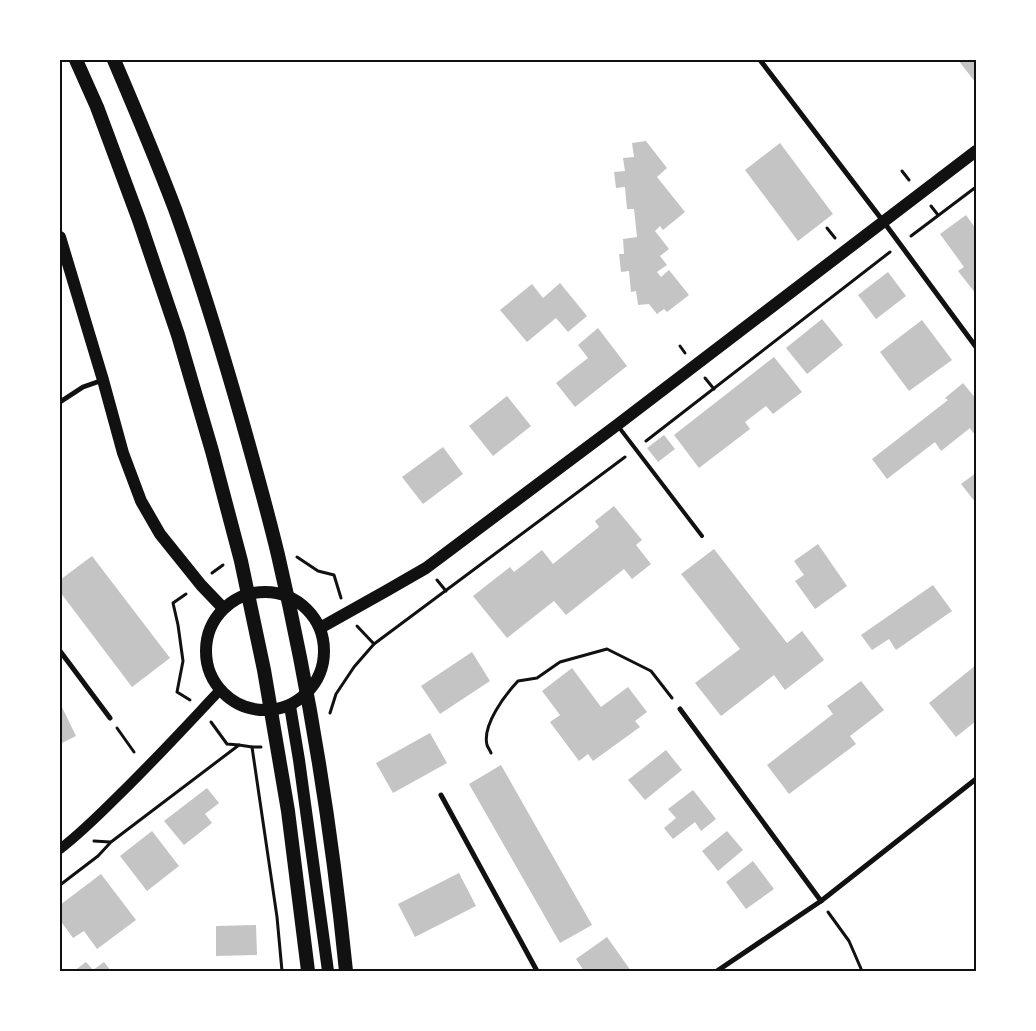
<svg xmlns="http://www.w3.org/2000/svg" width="1036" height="1031" viewBox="0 0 1036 1031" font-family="Lato,sans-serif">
<rect width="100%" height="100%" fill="#fff"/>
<!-- building -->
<g fill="#c4c4c4">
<path d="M958 60H976V83Z"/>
<path d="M646 141 667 168 657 177 685 212 663 230 660 226 655 231 669 249 660 256 667 265 657 272 661 277 669 270 689 295 667 312 664 309 657 314 649 304 638 305 636 291 631 292 629 271 621 272 619 254H624L623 239 637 237 634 209H627L625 187 616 188 614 172 625 171 623 158 634 157 632 143Z"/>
<path d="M780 143 833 214 798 241 745 170Z"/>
<path d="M966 215 976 229V294L958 271 964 267 940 234Z"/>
<path d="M888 272 906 296 876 319 858 295Z"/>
<path d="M560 283 587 316 568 332 556 318 527 342 500 310 532 284 543 298Z"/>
<path d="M822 319 843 345 807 374 786 348Z"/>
<path d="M922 320 952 360 909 391 880 352Z"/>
<path d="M598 328 627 366 575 407 556 383 588 358 578 345Z"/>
<path d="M774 357 802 392 773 414 766 406 745 422 750 429 699 468 674 435Z"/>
<path d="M963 383 976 399V431L973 433 970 428 941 451 935 442 887 479 872 459 948 400 945 398Z"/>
<path d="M507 396 531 426 493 456 469 426Z"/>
<path d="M664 435 675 449 658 462 647 448Z"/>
<path d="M443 447 463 474 423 504 402 477Z"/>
<path d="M976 473V503L961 484Z"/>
<path d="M614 506 642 540 636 545 651 564 632 579 624 569 566 615 554 601 507 638 473 596 510 567 514 572 542 550 553 564 599 527 595 521Z"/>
<path d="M818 544 847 586 815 609 795 581 804 575 794 561Z"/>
<path d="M714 549 787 643 802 631 824 660 785 690 774 675 721 716 695 683 740 649 681 574Z"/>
<path d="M92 556 170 658 132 687 60 592V580Z"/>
<path d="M933 585 952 611 896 650 889 639 872 650 861 635Z"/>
<path d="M472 652 490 681 440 714 421 686Z"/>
<path d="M976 665V721L956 737 929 703Z"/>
<path d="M572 668 601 707 628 687 647 712 635 721 640 727 593 761 588 754 579 761 550 722 560 715 542 691Z"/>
<path d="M861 681 884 710 850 736 856 744 789 794 767 765 833 714 827 706Z"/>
<path d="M60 703 76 736 60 744Z"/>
<path d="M430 733 447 763 393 793 376 763Z"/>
<path d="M666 750 682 770 645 800 628 780Z"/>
<path d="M501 765 592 925 560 943 469 784Z"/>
<path d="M207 788 219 803 205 814 212 823 184 845 164 821Z"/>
<path d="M693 790 716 819 701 831 695 822 673 839 664 828 676 818 668 809Z"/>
<path d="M152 831 179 866 147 891 120 856Z"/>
<path d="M727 831 743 850 718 871 702 851Z"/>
<path d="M753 861 774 889 746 909 726 882Z"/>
<path d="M459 873 476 906 415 937 398 904Z"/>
<path d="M101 874 136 920 97 949 84 931 73 938 60 920V905Z"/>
<path d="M256 925 257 955 216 956V926Z"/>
<path d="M607 937 631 971H584L576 959Z"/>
<path d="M86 962 93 970 104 962 111 971H74Z"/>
</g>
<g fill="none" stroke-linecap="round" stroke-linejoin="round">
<!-- path -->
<g stroke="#111" stroke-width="3">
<path d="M902 171 909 180"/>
<path d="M931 206 938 215"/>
<path d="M827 228 835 238"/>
<path d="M911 236 976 187"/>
<path d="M680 346 685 353"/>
<path d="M705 378 714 389"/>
<path d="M646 441 890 252"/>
<path d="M297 557 318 571 334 575 341 598"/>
<path d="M212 573 223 565"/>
<path d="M437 580 446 591"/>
<path d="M186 594 173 603 178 625 183 661 177 692 190 700"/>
<path d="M357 626 374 644"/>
<path d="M330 713 336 694 354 667 374 644 625 457"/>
<path d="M211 722 227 744 239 745"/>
<path d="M117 728 134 752"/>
<path d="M252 747 277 917 282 971"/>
<path d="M491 753C490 750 488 748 487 745 482 725 505 695 518 681L537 678 560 662 607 649 651 671 672 698"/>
<path d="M94 841 110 842"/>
<path d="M60 885 98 856 111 842 239 745 252 747H261"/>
<path d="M828 912 849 941 862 971"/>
</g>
<!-- service -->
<path stroke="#111" stroke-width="4" d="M618 426 702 536"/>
<!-- minor -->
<g stroke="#111" stroke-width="5">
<path d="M760 60 883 221 976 347"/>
<path d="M60 402 83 387 103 380"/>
<path d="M60 651 110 718"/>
<path d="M680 709 821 901"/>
<path d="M441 795 537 971"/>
<path d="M717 971 821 901 976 779"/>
</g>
<!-- secondary -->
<path stroke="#111" stroke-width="10" d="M60 849C81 833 100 814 119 795 154 761 187 725 220 690"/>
<!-- primary -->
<g stroke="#111" stroke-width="12">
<path d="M60 237 103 380 123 453 141 501 160 534 201 585 223 608"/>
<circle cx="265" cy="651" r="59"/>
<path d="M320 628 386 591 426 568 617 425 976 151"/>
<path d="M290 706 299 760 328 971"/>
</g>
<!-- trunk -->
<g stroke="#111" stroke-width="14">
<path d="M76 60 97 107 139 220 178 335 212 451 241 561 264 670 288 811 308 971"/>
<path d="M114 60C135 109 156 159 175 209 200 278 221 347 241 417 254 463 267 509 278 555 310 692 332 831 346 971"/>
</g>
</g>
<!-- border -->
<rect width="1036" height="1031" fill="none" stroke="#ffffff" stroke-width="122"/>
<rect x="61" y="61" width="914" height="909" fill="none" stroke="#111" stroke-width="2"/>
</svg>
